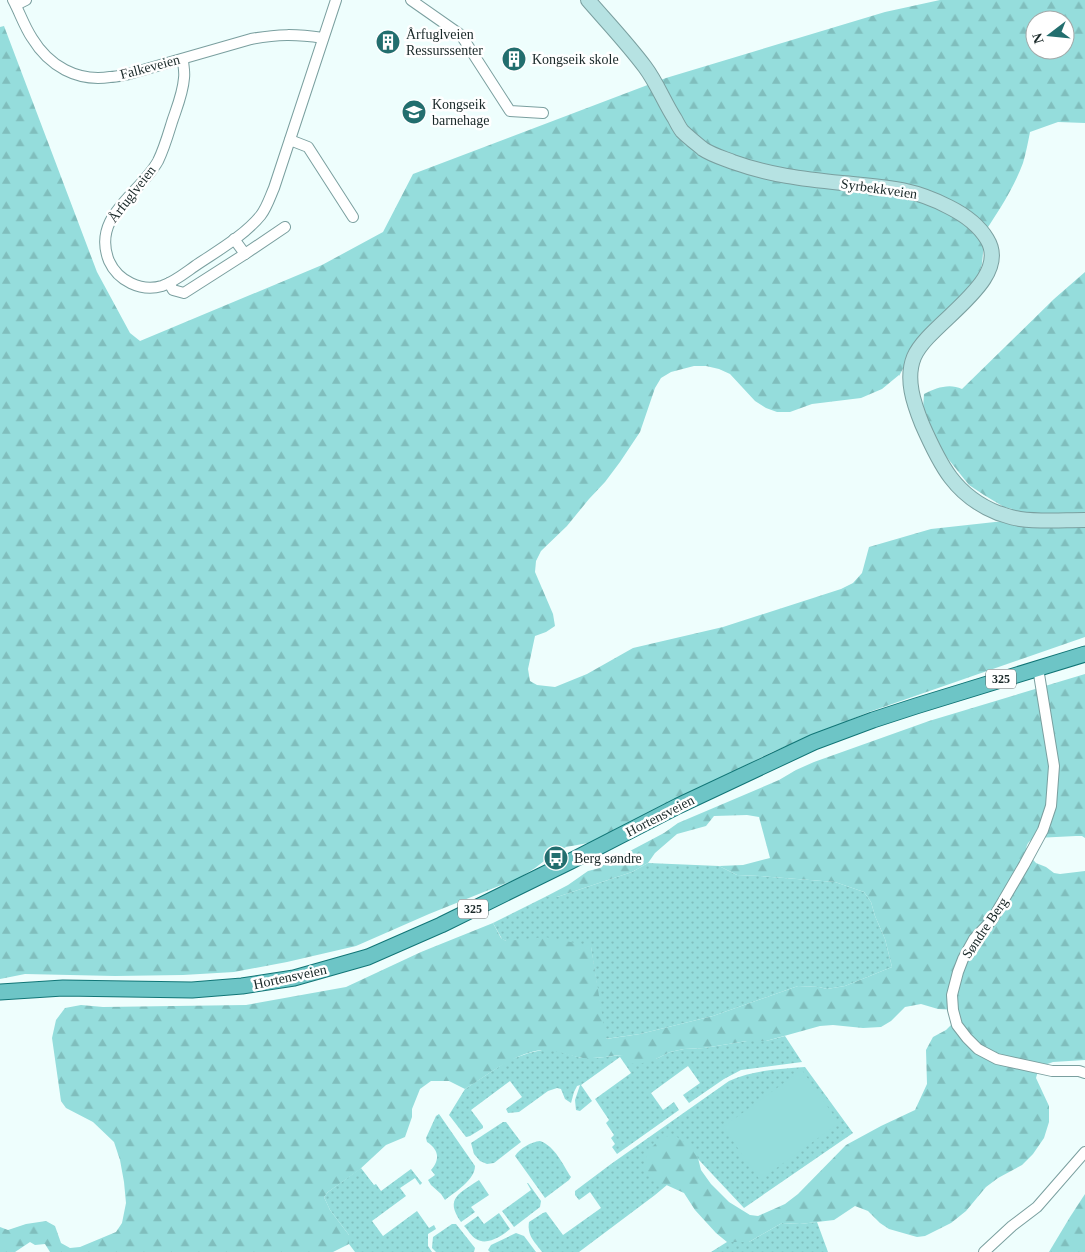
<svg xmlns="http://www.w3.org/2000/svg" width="1085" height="1252" viewBox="0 0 1085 1252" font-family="Georgia,serif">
<defs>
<pattern id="grass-dots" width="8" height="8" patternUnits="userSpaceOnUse" patternTransform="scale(1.25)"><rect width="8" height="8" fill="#95dddc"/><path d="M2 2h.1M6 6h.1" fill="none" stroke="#80bebd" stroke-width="1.8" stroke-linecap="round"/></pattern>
<pattern id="forest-firs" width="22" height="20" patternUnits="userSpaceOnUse" patternTransform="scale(1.25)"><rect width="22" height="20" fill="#95dddc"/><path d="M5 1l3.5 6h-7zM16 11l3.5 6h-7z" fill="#80bebd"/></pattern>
</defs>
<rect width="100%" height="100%" fill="#eefefd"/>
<!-- grass -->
<g fill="url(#grass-dots)">
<path d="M648 863 719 866 737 875 760 876 835 882 864 892 871 902 875 916 885 939 892 967 845 986 827 989 819 987 798 986 713 1016 640 1034 605 1039 591 947 506 941 502 939 493 923 545 897H557L632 872Z"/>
<path d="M785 1036 802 1062 741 1070 724 1079 689 1103 683 1095 700 1083 688 1066 651 1093 663 1110 674 1102 679 1110 617 1154 612 1147 615 1144 611 1138 614 1135 606 1123 609 1120 595 1099 631 1073 620 1057 581 1085 592 1101 580 1111 576 1110 575 1100 580 1085 577 1086 574 1092 571 1103 565 1099 561 1089 557 1088 548 1091 519 1112 508 1113 506 1109 522 1097 510 1081 471 1110 483 1126V1128L470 1136 466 1137 449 1115 465 1089 509 1060 529 1053 542 1050H555L581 1058H596L622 1055 656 1059 670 1052 684 1049 704 1048 747 1041H766Z"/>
<path d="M805 1067 853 1133 744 1208 698 1159 655 1195 579 1252H542C534 1241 527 1236 529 1222L543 1213 546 1212 563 1235 601 1208 590 1192 579 1200 575 1195V1191L611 1164 729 1081C753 1070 779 1069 805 1067Z"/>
<path d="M439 1114 475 1166C475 1180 455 1192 445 1200L441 1194 431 1185 428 1180 435 1175 431 1170C441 1159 438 1149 427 1142L426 1138 436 1116Z"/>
<path d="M503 1122H506L521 1142 494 1163 487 1164 480 1161 474 1154 471 1143Z"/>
<path d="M540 1141C555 1146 563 1165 571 1177L569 1180 545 1198 515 1156C520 1148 531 1142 540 1141Z"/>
<path d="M361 1168 374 1185 376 1184 381 1191 411 1169 422 1183 420 1185 415 1178 400 1188 406 1196 372 1221 383 1236 417 1211 429 1228 434 1225 436 1229 428 1234V1246L432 1252H355L349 1244V1235L330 1210 324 1197 328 1192Z"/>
<path d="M479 1180 489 1195 471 1207 475 1212 461 1222C444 1198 460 1193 479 1180Z"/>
<path d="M527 1183H528L541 1201 540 1207 514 1227 502 1211 531 1190Z"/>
<path d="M499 1213 510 1229C502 1236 487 1246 476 1239 471 1236 468 1230 464 1226L478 1216 484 1224Z"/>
<path d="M817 1222 828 1252H711L727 1242H749L782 1223 800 1224Z"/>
<path d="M452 1224H456L475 1248 474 1252H436L432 1248 433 1237Z"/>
<path d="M516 1233 524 1236 536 1252H490L488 1250 491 1245Z"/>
</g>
<!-- forest -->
<g fill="url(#forest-firs)" fill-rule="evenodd">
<path d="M940 0H1085V123L1058 122 1030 132C1028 142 1026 153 1023 163 1013 190 996 215 980 239L984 245 983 253 982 264 977 280 927 329 915 347 899 376V375L882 389 861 398 812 404 790 412H777L766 408 755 401 730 374 719 369 706 366H694L671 372 661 378 655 388 640 432 620 462 605 482 589 499 567 526 541 551 536 561 535 572 553 614 555 626 546 632 535 636 528 669 530 681 537 685 555 687 587 674 633 648 723 627 841 589 853 583 862 573 869 547 931 529 1004 521 1012 509 1004 507 984 495 969 485 945 455 929 427 923 409 924 394C936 388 949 383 962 389L1054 299 1085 272V637L869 712 772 752 594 842 566 847 548 858 535 868 519 878 429 914 356 946 287 962 234 972 183 975 115 976 25 974 0 979V27L4 26 97 272 130 333 140 341 322 265 383 232 413 174 666 78 885 12ZM1035 20H1065V50H1035Z"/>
<path d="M1085 674V838L1082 836H1076L1036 838C1029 840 1026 844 1026 852L1036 863 1046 867 1054 873 1060 874 1085 871V1060L1053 1062 1039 1067 1036 1078 1049 1106V1122L1044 1138 1033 1154 1022 1165 998 1178 986 1187 966 1211 951 1223 925 1236 917 1237 889 1229 880 1223 868 1211 855 1206 834 1220 800 1224 782 1223 749 1242H727L716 1233 695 1210 684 1193 651 1178 643 1168C647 1149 655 1141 673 1134L689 1146 698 1158 701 1170 711 1184 729 1202 750 1215 758 1216 785 1204 798 1194 846 1145 881 1126 915 1110 927 1084 926 1050 933 1037 946 1030 957 1019V1010L938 1009 921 1004 905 1007 891 1021 881 1027 863 1028 833 1025 820 1026 766 1041H747L704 1048 684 1049 670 1052 656 1059 643 1063 628 1064 622 1055C609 1056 596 1059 583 1058 569 1056 556 1049 541 1050 513 1054 489 1074 465 1089L449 1081H431L420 1089 412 1109V1117L405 1137 386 1145 359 1170 328 1192 324 1197 330 1210 349 1235V1244L333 1252H50L45 1244 35 1245 30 1242 15 1252H0V1227L8 1230 26 1224 46 1221 55 1226 61 1243 70 1248 80 1247 116 1232 122 1223 126 1203 124 1182 120 1160 114 1142 93 1122 66 1108 61 1101 52 1038 56 1020 65 1008 81 1005 103 1007 246 1005 346 987 421 952 493 923 501 938 506 941 545 937 591 946 606 1039 640 1034 713 1016 798 986 819 987 827 989 845 986 892 967 885 939 875 916 871 902 864 892 835 882 760 876 737 875 719 866 743 865 770 858 759 817 747 815 714 816 706 826 677 834 655 853 648 863 632 872 557 897H545L568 885 588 871 596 869 664 833 678 823 779 780 796 770 814 762 929 721Z"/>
<path d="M1085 1194V1252H1049L1070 1217Z"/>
</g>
<!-- green -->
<path fill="#95dddc" d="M802 1070 839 1123 760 1180 723 1127Z"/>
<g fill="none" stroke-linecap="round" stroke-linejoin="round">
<defs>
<g id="minor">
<path d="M13 0C20 13 24 26 32 38 49 66 77 82 110 77 117 77 123 75 129 74L251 39C278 34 296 34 323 38"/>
<path d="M411 0 461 35 510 111 543 113"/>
<path d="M16 5 26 0"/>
<path d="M183 59C183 65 185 72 184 78 183 93 177 107 172 122 168 135 164 149 158 161 140 194 91 216 109 261 118 281 141 292 162 286 174 282 185 273 195 266 217 251 244 236 261 215 267 207 270 197 274 188L336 0"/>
<path d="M290 140 308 147 353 217"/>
<path d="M245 254 285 227"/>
<path d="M169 283 173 290 184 293 245 254 234 239"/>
<path d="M1038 668 1054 766 1051 806 1043 830 1024 865 992 920 974 939 963 959 958 972 952 995 953 1010 957 1025 967 1038 978 1049 997 1059 1052 1071H1079L1085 1073"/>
<path d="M984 1252 1012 1226 1037 1207 1085 1152"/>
</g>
<path id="secondary" d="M588 0C607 22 627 43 645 67 657 83 664 102 675 119 677 123 679 127 682 131 688 137 697 144 703 149 712 155 723 158 733 162 769 175 803 179 842 183 883 187 911 187 949 207 965 215 978 224 987 239 1013 281 928 323 914 357 905 379 914 404 922 424 940 465 955 496 998 513 1005 515 1012 518 1020 519 1041 522 1064 520 1085 520"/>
<path id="primary" d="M0 992 63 988 192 990 242 986 294 978 368 957 441 925 571 861 678 806 814 742 873 720 916 706 1085 654"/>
</defs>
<!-- minor casing -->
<use href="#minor" stroke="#7a9f9f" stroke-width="12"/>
<!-- secondary casing -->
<use href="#secondary" stroke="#7a9f9f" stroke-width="16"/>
<!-- primary casing -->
<use href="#primary" stroke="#117576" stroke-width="17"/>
<!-- minor -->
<use href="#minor" stroke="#fff" stroke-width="10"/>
<!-- secondary -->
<use href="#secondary" stroke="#b6e2e2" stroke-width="14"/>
<!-- primary -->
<use href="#primary" stroke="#6dc5c6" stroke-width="15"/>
</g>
<!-- icons -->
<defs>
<symbol id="building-disc" viewBox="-11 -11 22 22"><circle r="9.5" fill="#226e6e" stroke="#fff"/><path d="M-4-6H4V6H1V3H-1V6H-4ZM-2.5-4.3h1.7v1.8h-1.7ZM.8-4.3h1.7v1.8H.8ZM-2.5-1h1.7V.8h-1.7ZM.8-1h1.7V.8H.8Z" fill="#fff"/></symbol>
<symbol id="school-disc" viewBox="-11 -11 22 22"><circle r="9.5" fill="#226e6e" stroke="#fff"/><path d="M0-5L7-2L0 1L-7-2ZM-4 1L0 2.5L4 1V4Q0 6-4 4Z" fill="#fff"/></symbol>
<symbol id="bus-disc" viewBox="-11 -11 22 22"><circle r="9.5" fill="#226e6e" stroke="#fff"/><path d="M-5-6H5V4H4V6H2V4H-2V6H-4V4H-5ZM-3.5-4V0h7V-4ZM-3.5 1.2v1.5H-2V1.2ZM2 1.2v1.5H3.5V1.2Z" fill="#fff"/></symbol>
</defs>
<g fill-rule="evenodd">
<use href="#building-disc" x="374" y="28" width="28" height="28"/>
<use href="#building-disc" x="500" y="45" width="28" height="28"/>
<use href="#school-disc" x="400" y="98" width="28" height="28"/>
<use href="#bus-disc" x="542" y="844" width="28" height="28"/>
</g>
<g text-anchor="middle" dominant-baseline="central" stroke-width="5" stroke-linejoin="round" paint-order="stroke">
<!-- shield labels -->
<g fill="#fff" stroke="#5e6868" stroke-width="1">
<rect x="986" y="669.5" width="30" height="19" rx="4"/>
<rect x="458" y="899.5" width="30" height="19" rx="4"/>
</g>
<g font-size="12" font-weight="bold" fill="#192828">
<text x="1001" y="679">325</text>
<text x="473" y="909">325</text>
</g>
<!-- poi labels -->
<g font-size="14" fill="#192828" stroke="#fff" text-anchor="start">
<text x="406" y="34">Årfuglveien<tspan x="406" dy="16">Ressurssenter</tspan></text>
<text x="532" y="59">Kongseik skole</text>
<text x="432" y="104">Kongseik<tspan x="432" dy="16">barnehage</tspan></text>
<text x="574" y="858">Berg søndre</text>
</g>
<!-- street labels -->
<g font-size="14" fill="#192828" stroke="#fff">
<text transform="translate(150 67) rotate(-15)">Falkeveien</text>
<text transform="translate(879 189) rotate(8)">Syrbekkveien</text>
<text transform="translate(132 194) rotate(-52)">Årfuglveien</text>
<text transform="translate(660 816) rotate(-27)">Hortensveien</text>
<text transform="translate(985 928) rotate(-56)">Søndre Berg</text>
<text transform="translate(290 977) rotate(-12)">Hortensveien</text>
</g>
</g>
<!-- north arrow -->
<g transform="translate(1050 35) rotate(254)"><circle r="24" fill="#ffffff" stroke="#a3a9a9"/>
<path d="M0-4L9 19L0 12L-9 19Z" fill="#226e6e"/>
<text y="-8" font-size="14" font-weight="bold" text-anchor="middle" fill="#192828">N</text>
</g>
</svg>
